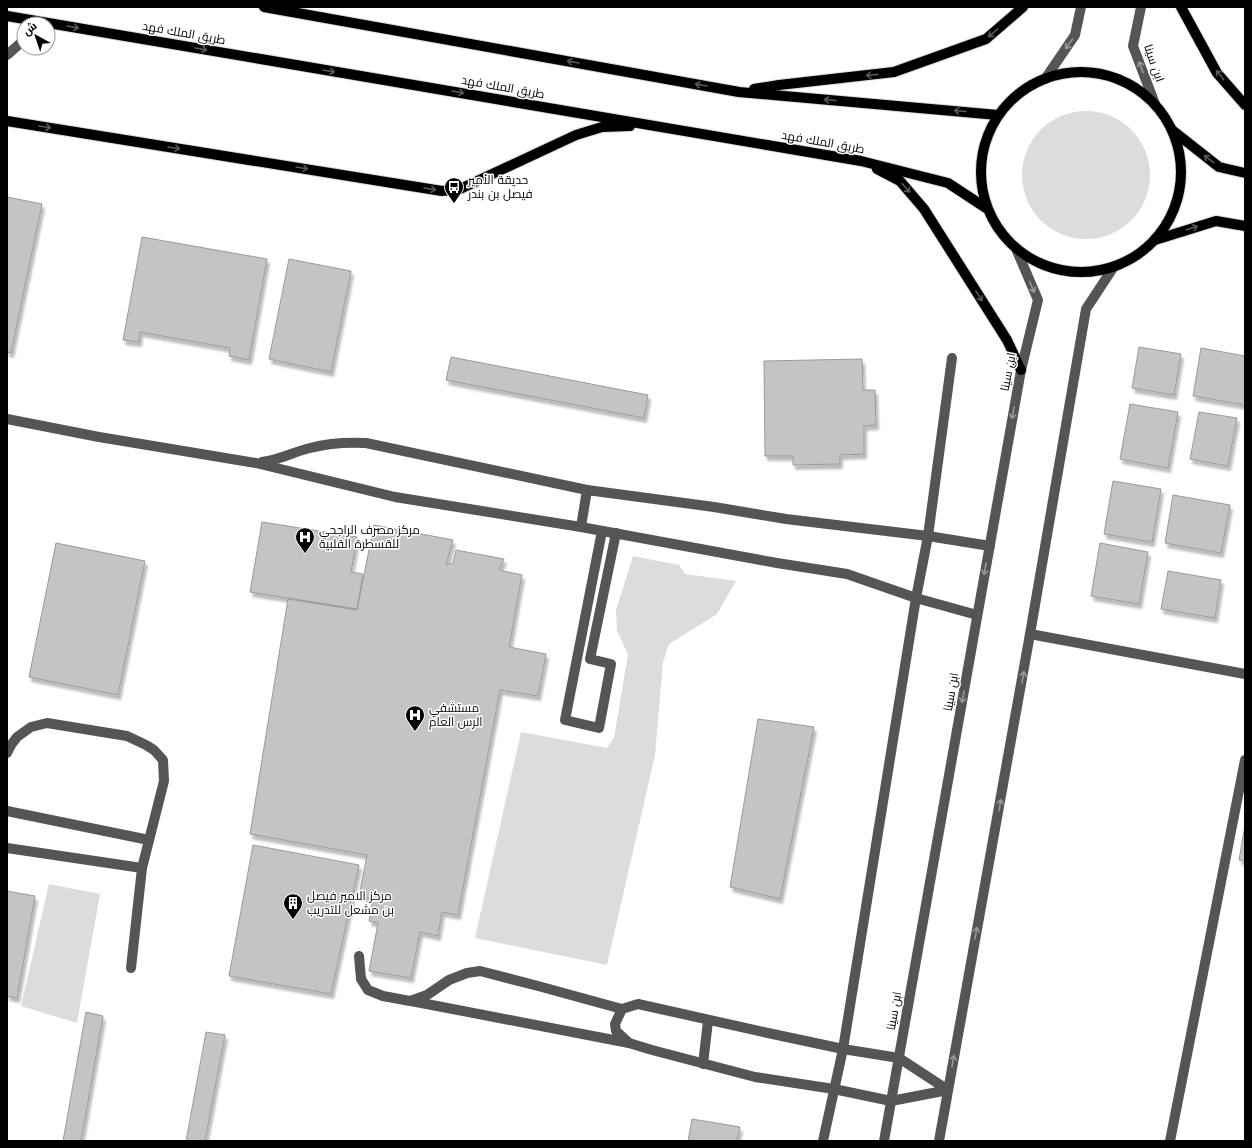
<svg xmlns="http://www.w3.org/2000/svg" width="1252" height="1148" viewBox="0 0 1252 1148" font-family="Jost,Cairo,sans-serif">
<defs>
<filter id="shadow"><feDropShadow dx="2.5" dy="4.5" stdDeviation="1" flood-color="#0004"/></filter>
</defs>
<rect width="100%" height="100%" fill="#fff"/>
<!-- green -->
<g fill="#dcdcdc">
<circle cx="1086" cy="175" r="64"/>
<path d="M633 556 679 565 685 574 736 581 717 614 669 644 663 662 655 755 607 965 475 938 521 732 607 748 614 738 628 654 617 631 616 610Z"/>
<path d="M49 884 100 894 77 1023 21 1006Z"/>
</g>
<!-- building -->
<g fill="#c4c4c4" stroke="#999" filter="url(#shadow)">
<path d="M7 197 42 204 11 353 7 352Z"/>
<path d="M142 237 267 259 249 360 229 356 230 348 140 332 139 342 123 340Z"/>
<path d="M289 259 351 271 331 372 269 359Z"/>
<path d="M1139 347 1181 354 1174 395 1132 388Z"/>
<path d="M1201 348 1245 356V405L1193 396Z"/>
<path d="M451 357 648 395 644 418 446 380Z"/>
<path d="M862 359 863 390H875L876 425 864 426V454L840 455V464L793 465V456H765L764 361Z"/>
<path d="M1130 404 1178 412 1168 468 1120 459Z"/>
<path d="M1199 412 1237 418 1228 466 1190 459Z"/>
<path d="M1113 481 1161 489 1152 542 1104 534Z"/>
<path d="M1173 495 1230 505 1221 553 1165 543Z"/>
<path d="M262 522 357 537 351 572 363 574 357 609 250 592Z"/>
<path d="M374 525 453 540 446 565 453 563 456 550 504 559 499 570 522 575 509 647 546 654 538 696 500 690 458 915 442 912 438 936 420 932 411 978 369 971 378 923 369 921 373 899 359 896 367 855 250 834 288 599 357 610Z"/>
<path d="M56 543 145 561 118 695 29 677Z"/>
<path d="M1100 543 1148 552 1139 604 1091 596Z"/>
<path d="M1168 571 1221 580 1215 618 1161 609Z"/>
<path d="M758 719 814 727 780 899 730 887Z"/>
<path d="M1245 825V861L1239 860Z"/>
<path d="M253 845 359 865 331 994 229 976Z"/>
<path d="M7 891 35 896 17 998 7 996Z"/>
<path d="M86 1012 103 1016 81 1141H63Z"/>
<path d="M206 1032 225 1035 205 1141H186Z"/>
<path d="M692 1119 740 1127 737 1141H688Z"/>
</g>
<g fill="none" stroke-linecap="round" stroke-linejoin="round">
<defs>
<g id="major">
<path d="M264 7 739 92 998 115"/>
<path d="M1181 7 1217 73 1245 105"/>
<path d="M7 16 861 161 948 183 986 208"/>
<circle cx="1081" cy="172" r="100"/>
<path d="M754 89 779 85 894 72 986 39 1023 7"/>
<path d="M7 121 442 191 460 189 576 135 602 127 630 126"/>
<path d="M1172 130 1219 167 1245 173"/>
<path d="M877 169 900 181 924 209 1007 340 1021 370"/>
<path d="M1155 240 1216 221 1245 226"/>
</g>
</defs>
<!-- major casing -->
<use href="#major" stroke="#dbdbdb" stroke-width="12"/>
<!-- minor -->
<g stroke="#555" stroke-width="10">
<path d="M1141 7 1133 46 1155 104"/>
<path d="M7 55 24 40"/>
<path d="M1045 79 1075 35 1081 7"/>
<path d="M7 419 99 437 256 463 395 497 581 527 777 563 847 574 916 598 977 615"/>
<path d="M262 462C280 460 293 452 310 448 329 443 346 442 366 443L587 490 714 507 786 519 928 536 990 546"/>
<path d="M581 527 587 490"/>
<path d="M602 531 565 720 599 728 611 664 590 659 616 533"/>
<path d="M1030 634 1245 674"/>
<path d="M7 753 11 745 17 737 31 727 47 723 127 736 146 745 154 750 163 760 164 781 142 868"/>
<path d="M7 811 149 840"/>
<path d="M7 848 142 868 131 968"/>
<path d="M359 956 361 979 368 990 383 996 410 1001 427 995 449 980 467 973 480 971 538 986 622 1009"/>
<path d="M411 1001 629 1043"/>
<path d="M638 1004 768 1033 843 1049 899 1058 948 1090 891 1101 834 1089 755 1077 652 1050 629 1043 616 1031 615 1024 622 1009Z"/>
<path d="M703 1064 708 1021"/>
<path d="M823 1141 843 1049 916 598 928 536 952 358"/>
<path d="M884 1141 1021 370 1038 300 1017 251"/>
<path d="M939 1141 1030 634 1086 309 1113 268"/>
<path d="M1170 1141 1245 760"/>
</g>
<!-- major -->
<use href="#major" stroke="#000" stroke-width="10"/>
</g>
<!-- one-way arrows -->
<defs><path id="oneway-shaft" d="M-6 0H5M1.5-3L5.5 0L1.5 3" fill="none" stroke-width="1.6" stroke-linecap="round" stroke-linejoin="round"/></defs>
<g stroke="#595959">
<use href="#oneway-shaft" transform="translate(73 27) rotate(10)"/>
<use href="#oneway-shaft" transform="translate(993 33) rotate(139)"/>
<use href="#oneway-shaft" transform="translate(201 49) rotate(10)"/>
<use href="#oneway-shaft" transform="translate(573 62) rotate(-170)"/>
<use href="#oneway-shaft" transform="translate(329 71) rotate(10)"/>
<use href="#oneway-shaft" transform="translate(872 75) rotate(174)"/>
<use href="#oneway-shaft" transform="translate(1220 75) rotate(-128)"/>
<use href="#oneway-shaft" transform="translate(701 85) rotate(-170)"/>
<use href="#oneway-shaft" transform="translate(458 92) rotate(10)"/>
<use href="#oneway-shaft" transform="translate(830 100) rotate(-175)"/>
<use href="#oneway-shaft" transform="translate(960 111) rotate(-175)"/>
<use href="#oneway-shaft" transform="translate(45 127) rotate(9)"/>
<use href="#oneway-shaft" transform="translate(174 148) rotate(9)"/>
<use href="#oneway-shaft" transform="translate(1209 159) rotate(-142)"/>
<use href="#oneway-shaft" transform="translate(302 168) rotate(9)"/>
<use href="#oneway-shaft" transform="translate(906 188) rotate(48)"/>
<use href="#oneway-shaft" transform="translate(430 189) rotate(9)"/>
<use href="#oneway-shaft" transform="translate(1192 228) rotate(-18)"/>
<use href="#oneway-shaft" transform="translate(979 296) rotate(58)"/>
</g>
<g stroke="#999">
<use href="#oneway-shaft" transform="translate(1069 44) rotate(125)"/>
<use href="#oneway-shaft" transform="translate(1141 67) rotate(-111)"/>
<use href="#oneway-shaft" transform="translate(1032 287) rotate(67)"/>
<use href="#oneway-shaft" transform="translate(1013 413) rotate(100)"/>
<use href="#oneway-shaft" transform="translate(985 569) rotate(100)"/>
<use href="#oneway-shaft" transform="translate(1023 677) rotate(-80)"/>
<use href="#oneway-shaft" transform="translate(963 697) rotate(100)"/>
<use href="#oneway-shaft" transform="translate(1000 805) rotate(-80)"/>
<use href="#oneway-shaft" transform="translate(976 933) rotate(-80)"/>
<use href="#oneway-shaft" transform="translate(953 1061) rotate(-80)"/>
</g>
<!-- icons -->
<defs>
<symbol id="bus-pin" viewBox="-11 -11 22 30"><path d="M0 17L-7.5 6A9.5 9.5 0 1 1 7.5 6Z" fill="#000" stroke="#fff"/><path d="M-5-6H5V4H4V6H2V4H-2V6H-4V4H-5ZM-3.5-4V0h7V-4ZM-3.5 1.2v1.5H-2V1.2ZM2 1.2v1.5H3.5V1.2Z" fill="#fff"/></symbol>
<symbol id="hospital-pin" viewBox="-11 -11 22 30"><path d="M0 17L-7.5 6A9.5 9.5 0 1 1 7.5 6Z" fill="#000" stroke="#fff"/><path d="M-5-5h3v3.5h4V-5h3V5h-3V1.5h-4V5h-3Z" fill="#fff"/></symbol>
<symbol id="building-pin" viewBox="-11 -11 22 30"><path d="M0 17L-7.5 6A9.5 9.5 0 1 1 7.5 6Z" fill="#000" stroke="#fff"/><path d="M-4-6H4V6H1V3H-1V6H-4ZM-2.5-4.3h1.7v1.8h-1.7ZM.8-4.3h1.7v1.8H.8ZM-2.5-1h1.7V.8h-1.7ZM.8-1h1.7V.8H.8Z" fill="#fff"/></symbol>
</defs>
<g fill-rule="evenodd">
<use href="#bus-pin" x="443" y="176" width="22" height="30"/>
<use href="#hospital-pin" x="294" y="526" width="22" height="30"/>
<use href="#hospital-pin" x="404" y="704" width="22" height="30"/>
<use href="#building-pin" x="282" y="892" width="22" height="30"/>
</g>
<g text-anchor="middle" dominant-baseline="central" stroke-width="3" stroke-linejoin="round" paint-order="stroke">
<!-- street labels -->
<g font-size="12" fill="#000" stroke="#fff">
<text transform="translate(184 33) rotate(10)">طريق الملك فهد</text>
<text transform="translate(1154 63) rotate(71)">ابن سينا</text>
<text transform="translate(503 87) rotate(10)">طريق الملك فهد</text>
<text transform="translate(823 142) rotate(10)">طريق الملك فهد</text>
<text transform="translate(1008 372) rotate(-79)">ابن سينا</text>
<text transform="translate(951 692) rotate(-80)">ابن سينا</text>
<text transform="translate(894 1011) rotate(-80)">ابن سينا</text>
</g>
<!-- poi labels -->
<g font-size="12" fill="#000" stroke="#fff" text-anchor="start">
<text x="468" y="180">حديقة الأمير<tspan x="468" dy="14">فيصل بن بندر</tspan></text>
<text x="319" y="530">مركز مصرف الراجحي<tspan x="319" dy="14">للقسطرة القلبية</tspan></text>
<text x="429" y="708">مستشفي<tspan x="429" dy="14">الرس العام</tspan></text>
<text x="307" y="896">مركز الامير فيصل<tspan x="307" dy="14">بن مشعل للتدريب</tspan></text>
</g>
</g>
<!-- border -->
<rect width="1252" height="1148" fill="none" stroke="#000000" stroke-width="16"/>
<!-- north arrow -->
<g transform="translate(36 36) rotate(320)"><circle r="19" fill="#ffffff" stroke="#999999"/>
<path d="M0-3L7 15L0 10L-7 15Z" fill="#000000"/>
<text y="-6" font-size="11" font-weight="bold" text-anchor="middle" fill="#000000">ش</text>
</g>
</svg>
